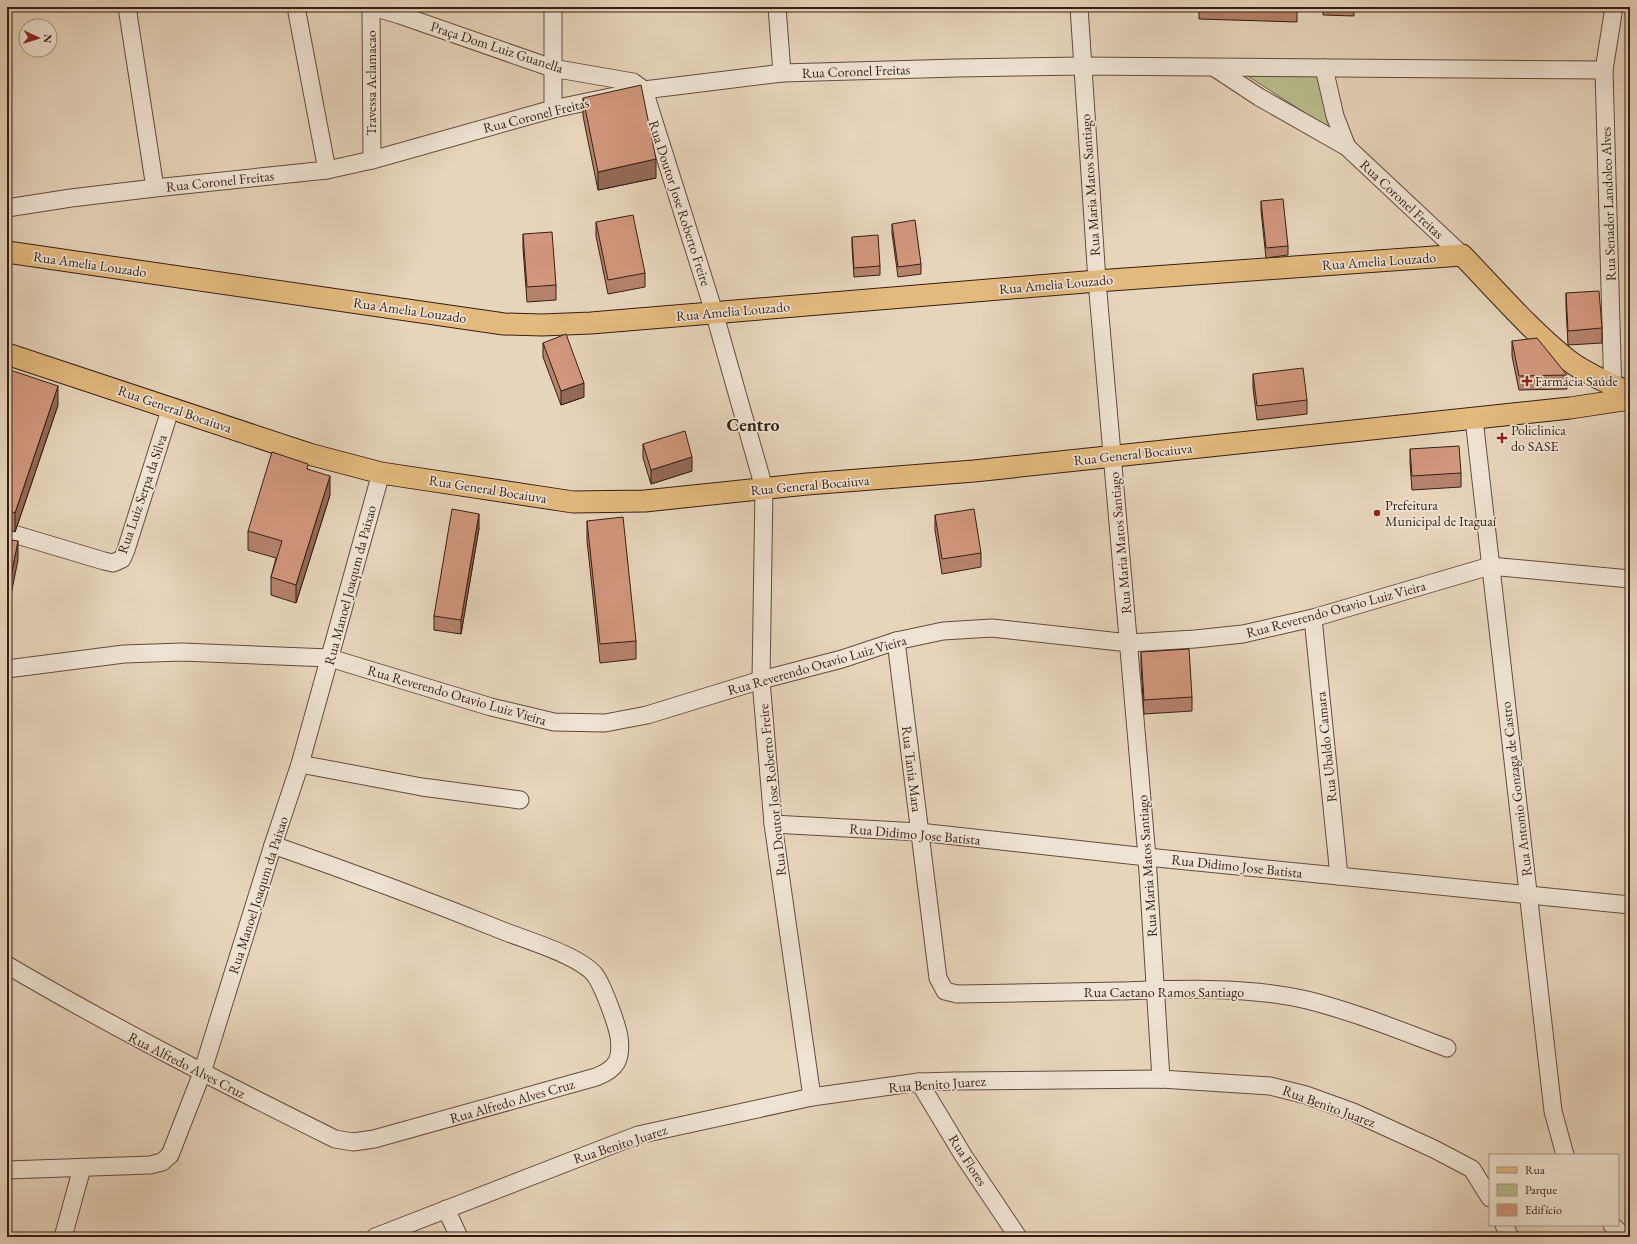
<svg xmlns="http://www.w3.org/2000/svg" width="1637" height="1244" viewBox="0 0 1637 1244" font-family="'EB Garamond',serif">
<rect width="100%" height="100%" fill="#e6d4bb"/>
<filter id="stains"><feTurbulence type="fractalNoise" baseFrequency=".005" numOctaves="4"/><feColorMatrix values="0 0 0 0 .2 0 0 0 0 .09 0 0 0 0 .02 0 0 0 .5 -.17"/></filter>
<radialGradient id="worn" r=".72"><stop offset=".6" stop-color="#630" stop-opacity="0"/><stop offset="1" stop-color="#630" stop-opacity=".3"/></radialGradient>
<!-- green -->
<path fill="#b9bc8d" stroke="#786d50" d="M1243 73H1316L1333 131Z"/>
<g fill="none" stroke-linecap="round" stroke-linejoin="round">
<defs>
<g id="minor">
<path d="M127 7 155 188"/>
<path d="M296 7 327 170"/>
<path d="M371 7 372 160"/>
<path d="M373 7 400 15 552 68 633 82 644 90 714 312 764 488 761 680 773 824 812 1097"/>
<path d="M777 7 782 73"/>
<path d="M1079 7 1097 281 1147 857 1161 1079"/>
<path d="M1215 68 1259 97 1347 147 1462 255"/>
<path d="M1324 68 1335 116 1347 147"/>
<path d="M553 109V7"/>
<path d="M7 208 71 198 155 188 327 170 372 160 553 109 644 90 782 73 957 68 1081 66 1604 70"/>
<path d="M1613 396 1604 70 1614 7"/>
<path d="M1474 419 1553 1111 1565 1155"/>
<path d="M7 532 104 561 113 563 122 559 126 550 171 407"/>
<path d="M1313 618 1339 876"/>
<path d="M896 641 938 978 945 991 957 994C1011 993 1065 992 1120 991 1182 989 1246 986 1307 1000 1355 1012 1401 1031 1447 1048"/>
<path d="M7 669 124 654 182 652 330 658 491 707 554 722 605 723 647 715 761 680 842 659 896 641 943 631 992 628 1129 643 1195 639 1243 634 1313 618 1490 566 1630 579"/>
<path d="M300 764 422 787 520 800"/>
<path d="M773 824 919 832 1147 857 1630 905"/>
<path d="M7 965C114 1028 224 1084 335 1139L353 1142 374 1139 596 1077C617 1069 622 1059 619 1037 617 1024 603 986 595 975 580 956 529 941 506 932 429 901 351 872 273 845"/>
<path d="M919 1082 963 1155 1018 1237"/>
<path d="M7 1170 150 1165 162 1162 170 1155 202 1073 273 845 300 764 381 473"/>
<path d="M446 1209 459 1237"/>
<path d="M1504 1225 1510 1237"/>
<path d="M1612 1225 1624 1237"/>
<path d="M63 1237 82 1168"/>
<path d="M375 1237 638 1135 812 1097 919 1082 954 1081 1161 1079 1270 1086 1306 1095 1353 1112 1434 1149 1472 1169 1490 1198"/>
</g>
<g id="major">
<path d="M7 252 504 324 542 325 591 323 1097 281 1462 255C1495 289 1531 331 1568 360 1586 374 1609 383 1630 393"/>
<path d="M7 354 309 454 381 473 573 502 645 501 807 484 974 471 1570 408 1630 399"/>
</g>
</defs>
<!-- minor casing -->
<use href="#minor" stroke="#624c3d" stroke-width="19"/>
<!-- major casing -->
<use href="#major" stroke="#361e13" stroke-width="23"/>
<!-- minor -->
<use href="#minor" stroke="#efe3d3" stroke-width="17"/>
<!-- major -->
<use href="#major" stroke="#e3ba7e" stroke-width="21"/>
</g>
<!-- wall -->
<g fill="#b5826c" stroke="#361e13">
<path d="M1199 7H1297V22L1199 19Z"/>
<path d="M1323 7H1354V16L1323 15Z"/>
<path d="M583 98 656 178 598 190 583 116Z"/>
<path d="M1261 201 1288 246V255L1266 258 1261 211Z"/>
<path d="M596 222 645 273V287L608 294 596 236Z"/>
<path d="M892 224 921 264V274L898 277 892 233Z"/>
<path d="M523 234 556 285V300L527 302 523 248Z"/>
<path d="M852 237 880 266V275L854 277 852 246Z"/>
<path d="M1566 293 1602 328V343L1568 345 1566 307Z"/>
<path d="M1512 341 1567 375V389L1519 390 1512 356Z"/>
<path d="M543 343 584 397 561 405 543 357Z"/>
<path d="M7 369 58 405 15 532 7 529Z"/>
<path d="M1253 374 1307 400V414L1257 420 1253 388Z"/>
<path d="M643 444 692 471 651 484 643 458Z"/>
<path d="M1410 449 1461 473V487L1412 490 1410 463Z"/>
<path d="M308 469 330 495 296 603 271 595V577L276 558 248 550V531Z"/>
<path d="M935 515 981 553V567L942 574 935 530Z"/>
<path d="M587 521 636 641V659L600 663 587 540Z"/>
<path d="M479 528 461 634 434 630V616Z"/>
<path d="M1141 652 1192 697V711L1144 714 1141 666Z"/>
</g>
<!-- shaded-wall -->
<g fill="#936a58" stroke="#361e13">
<path d="M656 159V178L598 190V172Z"/>
<path d="M584 383V397L561 405V391Z"/>
<path d="M58 386V405L15 532V513Z"/>
<path d="M692 457V471L651 484V470Z"/>
<path d="M330 476V495L296 603V585Z"/>
<path d="M479 514V528L461 634V620Z"/>
<path d="M18 541V560L7 614V596Z"/>
</g>
<!-- building -->
<g fill="#d2977d" stroke="#361e13">
<path d="M641 85 656 159 598 172 583 98Z"/>
<path d="M1283 199 1288 246 1266 248 1261 201Z"/>
<path d="M633 215 645 273 608 280 596 222Z"/>
<path d="M915 220 921 264 898 267 892 224Z"/>
<path d="M552 232 556 285 527 287 523 234Z"/>
<path d="M878 235 880 266 854 268 852 237Z"/>
<path d="M1599 291 1602 328 1568 331 1566 293Z"/>
<path d="M566 334 584 383 561 391 543 343Z"/>
<path d="M1537 338 1567 375 1519 376 1512 341Z"/>
<path d="M1303 368 1307 400 1257 406 1253 374Z"/>
<path d="M7 369 58 386 15 513 7 510Z"/>
<path d="M685 431 692 457 651 470 643 444Z"/>
<path d="M1459 446 1461 473 1412 476 1410 449Z"/>
<path d="M272 452 308 464 307 469 330 476 296 585 271 577 282 541 248 531Z"/>
<path d="M452 509 479 514 461 620 434 616Z"/>
<path d="M974 509 981 553 942 559 935 515Z"/>
<path d="M623 517 636 641 600 644 587 521Z"/>
<path d="M7 539 18 541 7 596Z"/>
<path d="M1189 649 1192 697 1144 700 1141 652Z"/>
</g>
<!-- markers -->
<g fill="#8f2418" stroke="#efe3d3" stroke-width="1.5">
<path d="M1525 375h4v4h4v4h-4v4h-4v-4h-4v-4h4z"/>
<path d="M1500 432h4v4h4v4h-4v4h-4v-4h-4v-4h4z"/>
<circle cx="1377" cy="513" r="4"/>
</g>
<g text-anchor="middle" dominant-baseline="central" stroke-width="3.5" stroke-linejoin="round" paint-order="stroke">
<!-- street labels -->
<g font-size="14" fill="#361e13" stroke="#efe3d3">
<text transform="translate(497 47) rotate(18)">Praça Dom Luiz Guanella</text>
<text transform="translate(856 71) rotate(-2)">Rua Coronel Freitas</text>
<text transform="translate(371 83) rotate(-90)">Travessa Aclamacao</text>
<text transform="translate(536 115) rotate(-14)">Rua Coronel Freitas</text>
<text transform="translate(220 181) rotate(-6)">Rua Coronel Freitas</text>
<text transform="translate(1090 185) rotate(-94)">Rua Maria Matos Santiago</text>
<text transform="translate(1402 199) rotate(43)">Rua Coronel Freitas</text>
<text transform="translate(680 203) rotate(72)">Rua Doutor Jose Roberto Freire</text>
<text transform="translate(1608 204) rotate(-92)">Rua Senador Landoleo Alves</text>
<text transform="translate(1379 261) rotate(-4)">Rua Amelia Louzado</text>
<text transform="translate(90 264) rotate(8)">Rua Amelia Louzado</text>
<text transform="translate(1056 284) rotate(-5)">Rua Amelia Louzado</text>
<text transform="translate(410 310) rotate(8)">Rua Amelia Louzado</text>
<text transform="translate(733 311) rotate(-5)">Rua Amelia Louzado</text>
<text transform="translate(175 409) rotate(19)">Rua General Bocaiuva</text>
<text transform="translate(1133 454) rotate(-6)">Rua General Bocaiuva</text>
<text transform="translate(810 485) rotate(-5)">Rua General Bocaiuva</text>
<text transform="translate(488 489) rotate(9)">Rua General Bocaiuva</text>
<text transform="translate(142 494) rotate(-71)">Rua Luiz Serpa da Silva</text>
<text transform="translate(1120 543) rotate(-95)">Rua Maria Matos Santiago</text>
<text transform="translate(350 585) rotate(-75)">Rua Manoel Joaqum da Paixao</text>
<text transform="translate(1336 609) rotate(-15)">Rua Reverendo Otavio Luiz Vieira</text>
<text transform="translate(817 665) rotate(-16)">Rua Reverendo Otavio Luiz Vieira</text>
<text transform="translate(457 695) rotate(16)">Rua Reverendo Otavio Luiz Vieira</text>
<text transform="translate(1326 747) rotate(-96)">Rua Ubaldo Camara</text>
<text transform="translate(912 769) rotate(83)">Rua Tania Mara</text>
<text transform="translate(1516 789) rotate(-97)">Rua Antonio Gonzaga de Castro</text>
<text transform="translate(772 790) rotate(-96)">Rua Doutor Jose Roberto Freire</text>
<text transform="translate(915 834) rotate(5)">Rua Didimo Jose Batista</text>
<text transform="translate(1147 866) rotate(-94)">Rua Maria Matos Santiago</text>
<text transform="translate(1237 866) rotate(6)">Rua Didimo Jose Batista</text>
<text transform="translate(258 895) rotate(-72)">Rua Manoel Joaqum da Paixao</text>
<text x="1164" y="992">Rua Caetano Ramos Santiago</text>
<text transform="translate(187 1065) rotate(27)">Rua Alfredo Alves Cruz</text>
<text transform="translate(937 1084) rotate(-4)">Rua Benito Juarez</text>
<text transform="translate(512 1101) rotate(-16)">Rua Alfredo Alves Cruz</text>
<text transform="translate(1329 1106) rotate(20)">Rua Benito Juarez</text>
<text transform="translate(620 1144) rotate(-18)">Rua Benito Juarez</text>
<text transform="translate(968 1160) rotate(57)">Rua Flores</text>
</g>
<!-- poi labels -->
<g font-size="14" fill="#361e13" stroke="#efe3d3" text-anchor="start">
<text x="1535" y="381">Farmácia Saúde</text>
<text x="1511" y="430">Policlinica<tspan x="1511" dy="16">do SASE</tspan></text>
<text x="1385" y="505">Prefeitura<tspan x="1385" dy="16">Municipal de Itaguaí</tspan></text>
</g>
<!-- district labels -->
<g font-size="18" font-weight="bold" fill="#361e13" stroke="#efe3d3">
<text x="753" y="424">Centro</text>
</g>
</g>
<!-- margin -->
<rect width="1637" height="1244" fill="none" stroke="#e6d4bb" stroke-width="24"/>
<rect x="8" y="8" width="1621" height="1228" fill="none" stroke="#361e13" stroke-width="2"/>
<rect x="12" y="12" width="1613" height="1220" fill="none" stroke="#361e13"/>
<!-- legend -->
<rect x="1489" y="1154" width="130" height="72" fill="#efe3d3" stroke="#a59486"/>
<rect x="1497" y="1167" width="20" height="6" fill="#e3ba7e" stroke="#a59486"/>
<text x="1525" y="1174" font-size="12" fill="#361e13">Rua</text>
<rect x="1497" y="1184" width="20" height="12" fill="#b9bc8d" stroke="#a59486"/>
<text x="1525" y="1194" font-size="12" fill="#361e13">Parque</text>
<rect x="1497" y="1204" width="20" height="12" fill="#d2977d" stroke="#a59486"/>
<text x="1525" y="1214" font-size="12" fill="#361e13">Edifício</text>
<!-- north arrow -->
<g transform="translate(38 38) rotate(94)"><circle r="19" fill="#efe3d3" stroke="#a59486"/>
<path d="M0-3L7 15L0 10L-7 15Z" fill="#8f2418"/>
<text y="-6" font-size="11" font-weight="bold" text-anchor="middle" fill="#361e13">N</text>
</g>
<rect width="100%" height="100%" filter="url(#stains)"/>
<rect width="100%" height="100%" fill="url(#worn)"/>
</svg>
